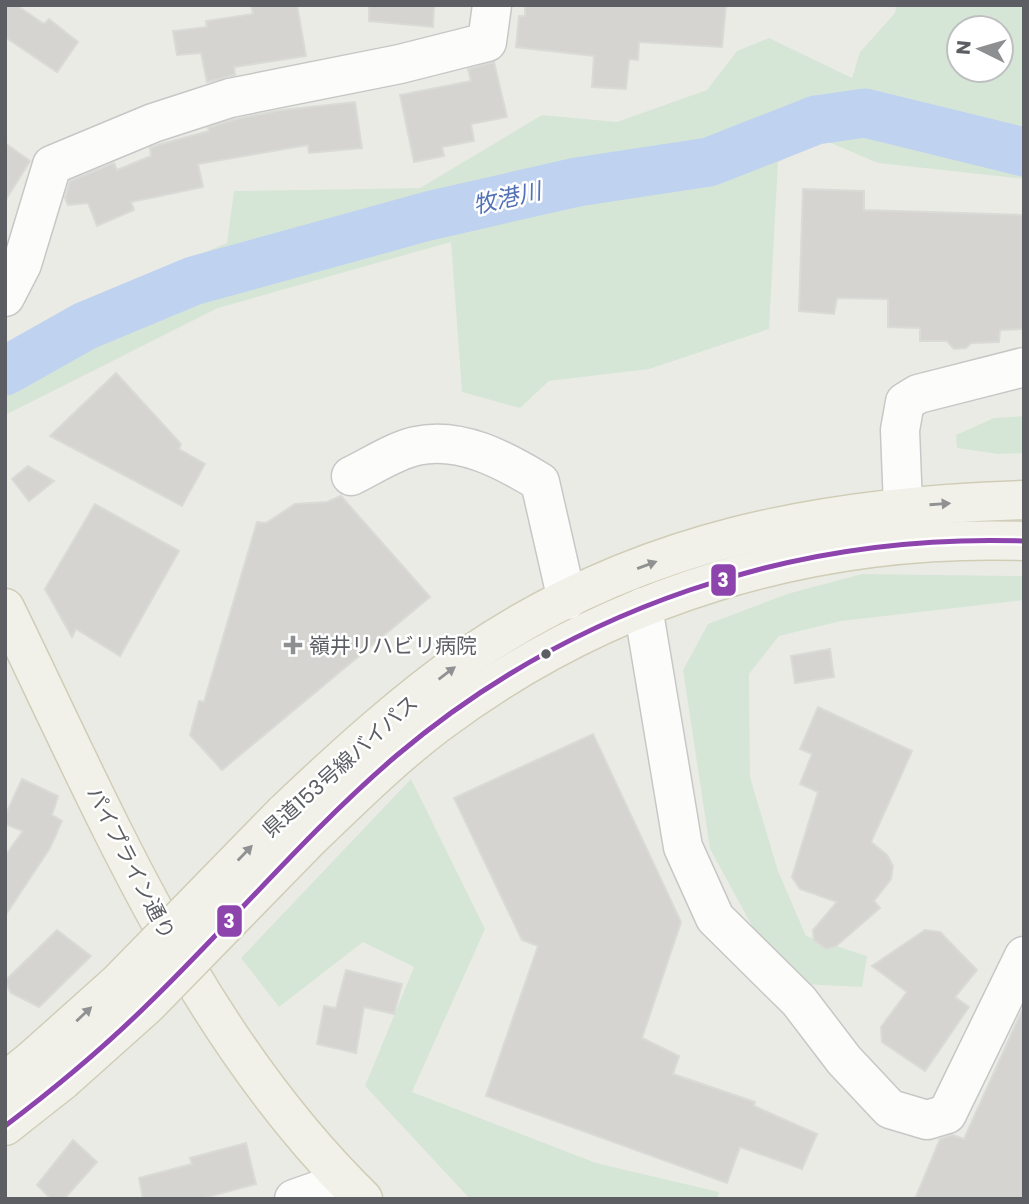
<svg xmlns="http://www.w3.org/2000/svg" width="1029" height="1204" viewBox="0 0 1029 1204" font-family="Poppins,'Noto Sans JP',sans-serif">
<rect width="100%" height="100%" fill="#ebebe6"/>
<!-- green -->
<g fill="#d6e6d6" fill-rule="evenodd">
<path d="M896 5H1024V179L878 163 826 141 778 162 769 329 649 369 549 381 520 408 462 392 451 242 218 308 5 415V393L38 365 146 315 136 281 227 243 234 191 420 188 542 115 617 122 707 90 737 51 769 38 852 78 860 52 895 13ZM959 28H1001V70H959Z"/>
<path d="M1024 416V453L998 454 957 448 956 435 994 418Z"/>
<path d="M862 574 1024 576V600L841 621 779 636 749 674 750 777 778 871 806 936 867 956 862 987 798 984 763 946 710 849 683 670 708 624 787 594Z"/>
<path d="M411 779 485 929 412 1092 596 1163 719 1192 717 1199H470L365 1086 414 967 363 942 279 1007 241 958Z"/>
</g>
<g fill="none" stroke-linecap="round" stroke-linejoin="round">
<!-- river -->
<path stroke="#bfd3f0" stroke-width="49" d="M5 371 85 326 193 281 428 216 577 182 709 162 816 120 865 113 1024 152"/>
</g>
<!-- building -->
<g fill="#d5d4d1" stroke="#dadad6" stroke-width="2">
<path d="M5 5H16L44 24 49 19 78 42 57 72 5 37Z"/>
<path d="M251 5H297L306 56 234 67 235 75 207 82 201 53 177 55 173 31 207 27 206 21 253 14Z"/>
<path d="M369 5H434L433 27 369 21Z"/>
<path d="M525 5H726L722 47 639 42 638 60 629 59 626 89 592 87 594 56 516 47 519 16H525Z"/>
<path d="M494 62 507 117 471 124 474 141 442 147 444 156 414 162 400 95 471 81 468 69Z"/>
<path d="M355 102 362 148 309 153 308 145 198 164 203 187 131 202 134 210 97 226 88 203 68 205 65 198 70 181 114 163 117 170 151 156 150 148 161 144 209 131 208 128 236 119 282 110Z"/>
<path d="M5 143 30 161 5 201Z"/>
<path d="M803 189 864 191V210L1024 215V329L1000 330 999 342 971 343 966 348 954 349 947 341H920V328L888 327V299L837 298 834 314 799 311Z"/>
<path d="M116 373 181 444 179 449 205 464 182 506 50 436Z"/>
<path d="M28 466 54 481 29 501 12 479Z"/>
<path d="M341 496 430 597 222 770 190 735 199 701 204 702 257 522 266 523 295 504 327 502Z"/>
<path d="M95 504 179 551 120 656 76 629 72 637 45 589Z"/>
<path d="M830 649 834 677 795 683 791 656Z"/>
<path d="M818 707 912 751 871 842 887 855 893 866 891 879 874 901 880 908 836 946 826 949 814 940 813 930 837 902 800 889 792 877 818 792 800 784 812 754 800 749Z"/>
<path d="M593 734 681 922 642 1038 679 1056 673 1074 755 1102 754 1106 817 1134 802 1169 740 1147 727 1183 486 1096 538 946 522 940 454 798Z"/>
<path d="M22 779 58 796 52 815 62 821 50 848 5 916V856L23 831 5 824V816Z"/>
<path d="M57 930 91 956 39 1007 11 993 5 981Z"/>
<path d="M925 930 940 932 977 970 955 997 969 1007 925 1071 882 1042 881 1027 907 992 872 966Z"/>
<path d="M346 970 402 984 394 1014 364 1007 356 1053 317 1044 324 1006 336 1008Z"/>
<path d="M1024 1006V1199H915L940 1139 953 1135 964 1139Z"/>
<path d="M73 1140 97 1162 64 1199H51L37 1185Z"/>
<path d="M246 1143 256 1184 200 1199H143L139 1178 192 1164 190 1158Z"/>
</g>
<g fill="none" stroke-linecap="round" stroke-linejoin="round">
<defs>
<g id="minor">
<path d="M5 297 22 264 52 165 153 123 230 98 400 64 487 42 492 5"/>
<path d="M351 476C372 466 394 451 416 446 460 436 504 460 540 482L567 600"/>
<path d="M903 506 900 430 905 402 918 394 1024 367"/>
<path d="M643 607 683 847 715 918 799 1001 844 1060 890 1109 927 1120 947 1114 1024 956"/>
<path d="M294 1199 345 1181"/>
</g>
<g id="major">
<path d="M5 608C106 815 196 1036 363 1199"/>
<path d="M284 813C343 757 403 702 470 655 639 540 823 506 1024 500"/>
<path d="M311 837C352 798 392 758 437 724 607 596 812 534 1024 541"/>
<path d="M5 1082 33 1059"/>
<path d="M5 1126 62 1081"/>
</g>
</defs>
<!-- minor casing -->
<use href="#minor" stroke="#c7c7c7" stroke-width="41"/>
<!-- major casing -->
<use href="#major" stroke="#d0cdb7" stroke-width="41"/>
<!-- minor -->
<use href="#minor" stroke="#fcfcfb" stroke-width="38"/>
<!-- major -->
<use href="#major" stroke="#f1f1e9" stroke-width="38"/>
<defs>
<g id="major-bridge">
<path d="M33 1059 118 983 284 813"/>
<path d="M62 1081 147 1005 311 837"/>
</g>
</defs>
<!-- major-bridge casing -->
<use href="#major-bridge" stroke="#d0cdb7" stroke-width="41" stroke-linecap="butt"/>
<!-- major-bridge -->
<use href="#major-bridge" stroke="#f1f1e9" stroke-width="38"/>
<defs>
<path id="bus-1" d="M5 1126C54 1089 101 1050 145 1007 230 925 306 833 396 756 571 608 795 533 1024 541"/>
</defs>
<!-- bus-1 casing -->
<use href="#bus-1" stroke="#fff" stroke-width="10"/>
<!-- bus-1 -->
<use href="#bus-1" stroke="#8e44ad" stroke-width="5"/>
</g>
<!-- one-way arrows -->
<defs><path id="oneway-solid" d="M-6-.8H1V-3.2L6.5 0L1 3.2V.8H-6Z" transform="scale(1.75)"/></defs>
<g fill="#909192">
<use href="#oneway-solid" transform="translate(940 504) rotate(-4)"/>
<use href="#oneway-solid" transform="translate(647 565) rotate(-20)"/>
<use href="#oneway-solid" transform="translate(447 673) rotate(-37)"/>
<use href="#oneway-solid" transform="translate(245 853) rotate(-46)"/>
<use href="#oneway-solid" transform="translate(84 1014) rotate(-43)"/>
</g>
<!-- markers -->
<path fill="#8e8f91" stroke="#fff" stroke-width="2.5" d="M289.5 634.5h7v7h7v7h-7v7h-7v-7h-7v-7h7z"/>
<circle fill="#5c5e63" stroke="#fff" stroke-width="2.5" cx="546" cy="654" r="6"/>
<g text-anchor="middle" dominant-baseline="central" stroke-width="5" stroke-linejoin="round" paint-order="stroke">
<!-- poi labels -->
<g font-size="21" fill="#5c5e63" stroke="#fff" text-anchor="start">
<text x="309" y="645">嶺井リハビリ病院</text>
</g>
<!-- street labels -->
<g font-size="21" fill="#5c5e63" stroke="#fff">
<text transform="translate(340 766) rotate(-42)">県道153号線バイパス</text>
<text transform="translate(131 863) rotate(63)">パイプライン通り</text>
</g>
<!-- water labels -->
<g font-size="23" font-style="italic" fill="#5272b5" stroke="#fff">
<text transform="translate(507 198) rotate(-13)">牧港川</text>
</g>
</g>
<g stroke="#fff" stroke-width="2.5">
<rect x="710" y="563" width="27" height="34" rx="7" fill="#8e44ad"/>
<rect x="216" y="904" width="27" height="34" rx="7" fill="#8e44ad"/>
</g>
<g font-size="19" text-anchor="middle" font-weight="bold" fill="#fff">
<text x="723" y="587">3</text>
<text x="229" y="928">3</text>
</g>
<!-- border -->
<rect width="1029" height="1204" fill="none" stroke="#5c5e63" stroke-width="14"/>
<!-- north arrow -->
<g transform="translate(980 49) rotate(275)"><circle r="33" fill="#ffffff" stroke="#bebfc1" stroke-width="2"/>
<path d="M0-5L12 26L0 18L-12 26Z" fill="#8e8f91"/>
<text y="-10" font-size="19" font-weight="bold" text-anchor="middle" fill="#5c5e63">N</text>
</g>
</svg>
